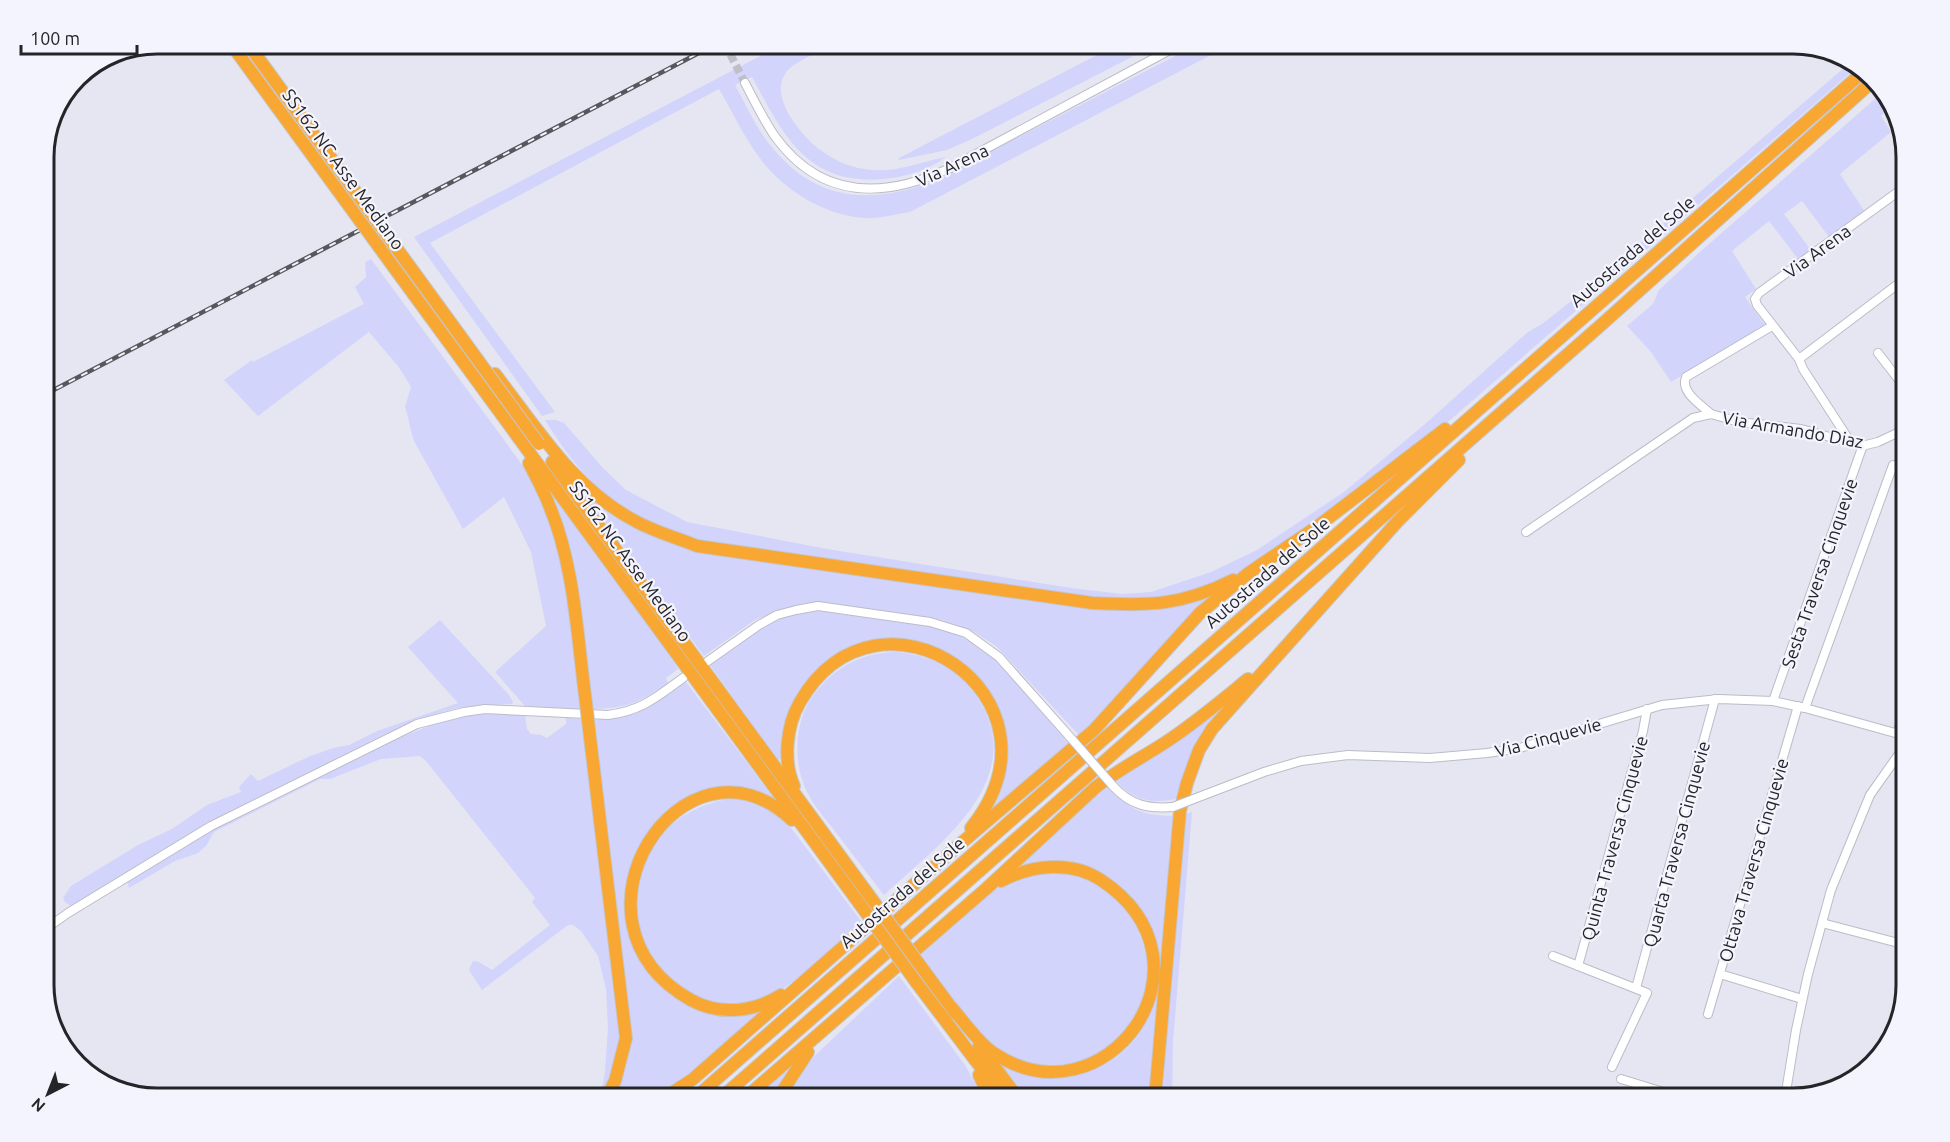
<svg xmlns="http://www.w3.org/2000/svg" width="1950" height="1142" viewBox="0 0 1950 1142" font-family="Ubuntu,sans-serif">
<rect width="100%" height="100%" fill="#e5e6f2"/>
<!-- green -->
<g fill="#d3d4fb">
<path d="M783 44H836C822 51 793 61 785 74 769 98 803 138 822 151 834 160 849 167 864 169 892 174 918 163 945 157 936 167 905 177 891 178 809 189 785 138 752 77L735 85C744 101 752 119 762 134 807 199 863 208 934 181L1198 44H1232L910 212C896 214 879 219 864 218 825 215 786 192 762 161 745 139 733 113 719 89L430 243 555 412 542 416 414 237Z"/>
<path d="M1118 44H1157L972 139 947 150 899 160V158Z"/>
<path d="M1852 61 1858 66 1419 447 1250 572 1200 591 1152 600 1126 602 709 544C627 518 590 493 545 420H556L564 423 603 468 626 490 687 522 827 549 1071 588 1122 594 1151 592 1211 572 1257 550 1344 492 1425 424 1528 332 1542 324 1593 284Z"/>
<path d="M1884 91 1887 94 1891 105 1881 116 1891 132 1840 174 1865 212 1829 237 1802 201 1784 214 1811 250 1798 259 1769 221 1732 251 1756 289 1745 297 1765 325 1671 382 1651 352 1627 326 1653 304 1659 290 1701 251Z"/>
<path d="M371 259 518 459C552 510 561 557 570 616 575 647 579 678 581 709L525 706 495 672 546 626 531 552 504 497 463 529 414 441C410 429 409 419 405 407L411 387 398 366 369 332 258 416 224 380 252 360 253 362 364 304 355 287 366 277 365 262Z"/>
<path d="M550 490 662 643 678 669 666 678 668 683C640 702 628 708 594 709L549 492Z"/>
<path d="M589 495 688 547 744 559 1103 610C1144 611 1178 605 1218 594L1097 719 1079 735 996 646 974 632 942 620 820 603 784 608 755 620 704 656 586 496Z"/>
<path d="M820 611C847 615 875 619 902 623 918 625 936 626 951 632 999 651 1037 705 1069 744L996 808 994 807C1008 777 1010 756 1002 724 975 624 837 611 793 703 785 720 785 739 785 757L778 760 710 665C731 649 753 630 778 620 791 614 806 613 820 611Z"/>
<path d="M440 620 509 695 513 702 512 704 463 707 445 711 385 734 207 824 71 906 65 902 63 898 71 886 138 845 172 829 207 805 241 792 239 787 251 774 258 781 308 757 333 748 349 745 377 731 458 703 408 647Z"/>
<path d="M893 652C926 653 956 667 975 694 1034 778 938 845 884 895 867 873 850 851 834 830 825 818 814 806 807 792 791 759 794 713 821 686 841 664 863 654 893 652Z"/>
<path d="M686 682 776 801 753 791 733 787 711 790 646 838 634 862 629 881 647 967 663 986 684 1001 758 1011 761 1013 704 1062 655 1098H612L625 1066 612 879 595 720C636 718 653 705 686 682Z"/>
<path d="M489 713 525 715 527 729 531 734 541 735 547 738 566 724V718L584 719 621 1041 617 1064 602 1098H594L603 1084 605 1071 608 1028 606 989 598 956 581 931 573 925H568L482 990 469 970 473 961 479 962 492 970 550 925 532 902 535 898 426 761 420 756 381 759 330 779H320L214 832 206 846 198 853 175 861 129 888 127 881 230 820 369 750 444 720 469 715Z"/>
<path d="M1213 713 1216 716C1199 743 1184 768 1176 799 1150 804 1132 800 1115 780Z"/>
<path d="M1107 786C1133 811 1139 815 1176 816L1153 1098H1027L1000 1063C1016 1069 1031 1077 1048 1077 1067 1077 1088 1073 1105 1064 1157 1037 1172 965 1144 917 1136 904 1125 889 1111 880 1106 877 1097 872 1091 870 1070 864 1040 872 1018 866Z"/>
<path d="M751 799 783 817 861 921C832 947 786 997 748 1005 732 1008 714 1004 699 998 606 957 618 829 715 802 726 798 740 800 751 799Z"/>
<path d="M1192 812 1173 1042 1172 1098H1163L1167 1018 1185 814Z"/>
<path d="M1058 872 1080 875 1100 884 1132 913 1150 964 1143 1007 1118 1042 1080 1063 1037 1066 1006 1055 988 1042 973 1026 920 953C950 927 987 886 1025 876 1036 873 1048 873 1058 872Z"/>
<path d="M899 976 965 1065 983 1098H784L805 1065Z"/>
<path d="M784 1071 786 1073 772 1098H752Z"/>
</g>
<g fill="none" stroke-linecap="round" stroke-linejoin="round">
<!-- minor-tunnel -->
<path stroke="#bfbfca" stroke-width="8" stroke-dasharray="8 4" stroke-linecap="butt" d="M725 44 745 83"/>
<defs>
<g id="minor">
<path d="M745 83C754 100 763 119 774 135 820 200 884 199 950 168L1181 44"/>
<path d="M1878 353 1906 389"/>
<path d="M1799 359 1906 278"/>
<path d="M1711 414C1700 404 1680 392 1686 377L1772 326"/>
<path d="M1851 443 1803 369 1799 359 1757 305 1755 299 1759 293 1906 186"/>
<path d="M1526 532 1693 418 1711 414 1739 422 1801 429 1862 446 1878 442 1897 433 1906 420"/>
<path d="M708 661 759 625 777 615 796 610 818 606 930 622 966 633 999 657 1070 737"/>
<path d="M1773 701 1863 445"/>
<path d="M1805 708 1893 465"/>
<path d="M1897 733 1906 707"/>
<path d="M1113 786C1130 805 1148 809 1173 807"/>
<path d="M1191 800 1264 772 1301 761 1348 755 1430 758 1487 753 1520 748 1662 705 1719 699 1773 701 1805 708 1906 736"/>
<path d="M1822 923 1906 945"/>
<path d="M44 930 68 913 211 826 417 724 464 712 485 709 608 715C641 711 657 697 683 678"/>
<path d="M1553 956 1647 993 1612 1067"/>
<path d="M1578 966 1643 731 1647 709"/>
<path d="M1720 974 1802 999"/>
<path d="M1636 988 1715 699"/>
<path d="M1708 1014 1798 706"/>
<path d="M1621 1079 1683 1098"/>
<path d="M1785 1098 1796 1030 1808 974 1831 890 1870 795 1906 744"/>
</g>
<g id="highway">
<path d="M390 262 859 903"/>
<path d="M495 374C537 428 573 489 637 522 656 532 677 538 697 546L1092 603C1148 606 1181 606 1233 580"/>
<path d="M552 462 868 894"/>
<path d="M529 463C536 477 544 491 549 505 575 566 577 637 586 703"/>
<path d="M589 729 626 1038 615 1081 606 1098"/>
<path d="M794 786C783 762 786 726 800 702 878 566 1077 696 971 828"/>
<path d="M925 972 956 1014"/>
<path d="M916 982 1004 1098"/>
<path d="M781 995C754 1012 720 1016 691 1000 551 921 684 719 792 820"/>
<path d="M952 1008C964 1022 977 1041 992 1052 1105 1129 1226 963 1101 880 1071 860 1032 865 1001 881"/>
<path d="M979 1046 1018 1098"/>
<path d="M979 1075 990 1098"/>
<path d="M664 1098 693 1079 952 851 1094 730 1200 613 1250 572 1318 526 1445 429"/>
<path d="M695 1098 1863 72"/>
<path d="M721 1098 1601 325 1873 81"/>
<path d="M745 1098 987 888 1096 787C1118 770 1143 757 1166 742 1195 723 1221 701 1248 679"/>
<path d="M778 1098 808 1052"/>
<path d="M1155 1098 1180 811 1187 783 1199 750 1212 729 1397 522 1459 460"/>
</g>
</defs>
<!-- minor casing -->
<use href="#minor" stroke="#bbbcc7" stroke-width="10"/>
<!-- highway casing -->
<use href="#highway" stroke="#c6c6c7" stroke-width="14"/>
<!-- minor -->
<use href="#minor" stroke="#fff" stroke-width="8"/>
<!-- highway -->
<use href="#highway" stroke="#f9a733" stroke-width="12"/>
<defs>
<path id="rail" d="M44 395 716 44"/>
</defs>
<!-- rail casing -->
<use href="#rail" stroke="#57575d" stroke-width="4.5"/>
<!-- rail -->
<use href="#rail" stroke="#f3f4fd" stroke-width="2" stroke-dasharray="7" stroke-linecap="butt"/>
<defs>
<g id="minor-bridge">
<path d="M1070 737 1113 786"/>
<path d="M1173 807 1191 800"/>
</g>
<g id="highway-bridge">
<path d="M231 44 390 262"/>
<path d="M248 44 539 444"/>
<path d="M586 703 589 729"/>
<path d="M868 894 925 972"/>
<path d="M859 903 916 982"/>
</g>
</defs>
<!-- minor-bridge casing -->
<use href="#minor-bridge" stroke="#bbbcc7" stroke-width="10" stroke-linecap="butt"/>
<!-- highway-bridge casing -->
<use href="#highway-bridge" stroke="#c6c6c7" stroke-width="14" stroke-linecap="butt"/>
<!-- minor-bridge -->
<use href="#minor-bridge" stroke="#fff" stroke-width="8"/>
<!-- highway-bridge -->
<use href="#highway-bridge" stroke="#f9a733" stroke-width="12"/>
</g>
<g text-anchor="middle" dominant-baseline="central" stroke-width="4.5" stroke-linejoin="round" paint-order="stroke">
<!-- street labels -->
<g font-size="18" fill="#252529" stroke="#f3f4fd">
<text transform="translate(952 165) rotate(-25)">Via Arena</text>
<text transform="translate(344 169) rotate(54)">SS162 NC Asse Mediano</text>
<text transform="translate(1632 251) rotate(-41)">Autostrada del Sole</text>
<text transform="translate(1817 251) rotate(-36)">Via Arena</text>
<text transform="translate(1793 429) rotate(10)">Via Armando Diaz</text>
<text transform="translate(631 561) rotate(54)">SS162 NC Asse Mediano</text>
<text transform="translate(1267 572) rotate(-41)">Autostrada del Sole</text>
<text transform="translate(1819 573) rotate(-71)">Sesta Traversa Cinquevie</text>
<text transform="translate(1548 737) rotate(-15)">Via Cinquevie</text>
<text transform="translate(1614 838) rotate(-75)">Quinta Traversa Cinquevie</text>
<text transform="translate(1676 844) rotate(-75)">Quarta Traversa Cinquevie</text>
<text transform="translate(1753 860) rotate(-74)">Ottava Traversa Cinquevie</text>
<text transform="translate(902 892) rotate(-41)">Autostrada del Sole</text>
</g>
</g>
<!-- crop -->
<path d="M0 0H1950V1142H0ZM157 54H1793A103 103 0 0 1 1896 157V985A103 103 0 0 1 1793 1088H157A103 103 0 0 1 54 985V157A103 103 0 0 1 157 54Z" fill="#f3f4fd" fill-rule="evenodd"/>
<path fill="none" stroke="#252529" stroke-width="3" d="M157 54H1793A103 103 0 0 1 1896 157V985A103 103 0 0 1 1793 1088H157A103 103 0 0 1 54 985V157A103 103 0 0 1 157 54Z"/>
<!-- north arrow -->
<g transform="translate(48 1094) rotate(222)" stroke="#f3f4fd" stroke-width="4.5" paint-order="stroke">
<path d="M0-4.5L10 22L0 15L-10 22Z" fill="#252529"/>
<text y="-9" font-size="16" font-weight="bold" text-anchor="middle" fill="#252529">N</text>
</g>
<!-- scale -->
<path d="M21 45v9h116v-9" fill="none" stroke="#252529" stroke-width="3"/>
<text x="30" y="45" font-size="18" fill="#252529" stroke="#f3f4fd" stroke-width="4.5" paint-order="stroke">100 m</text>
</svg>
